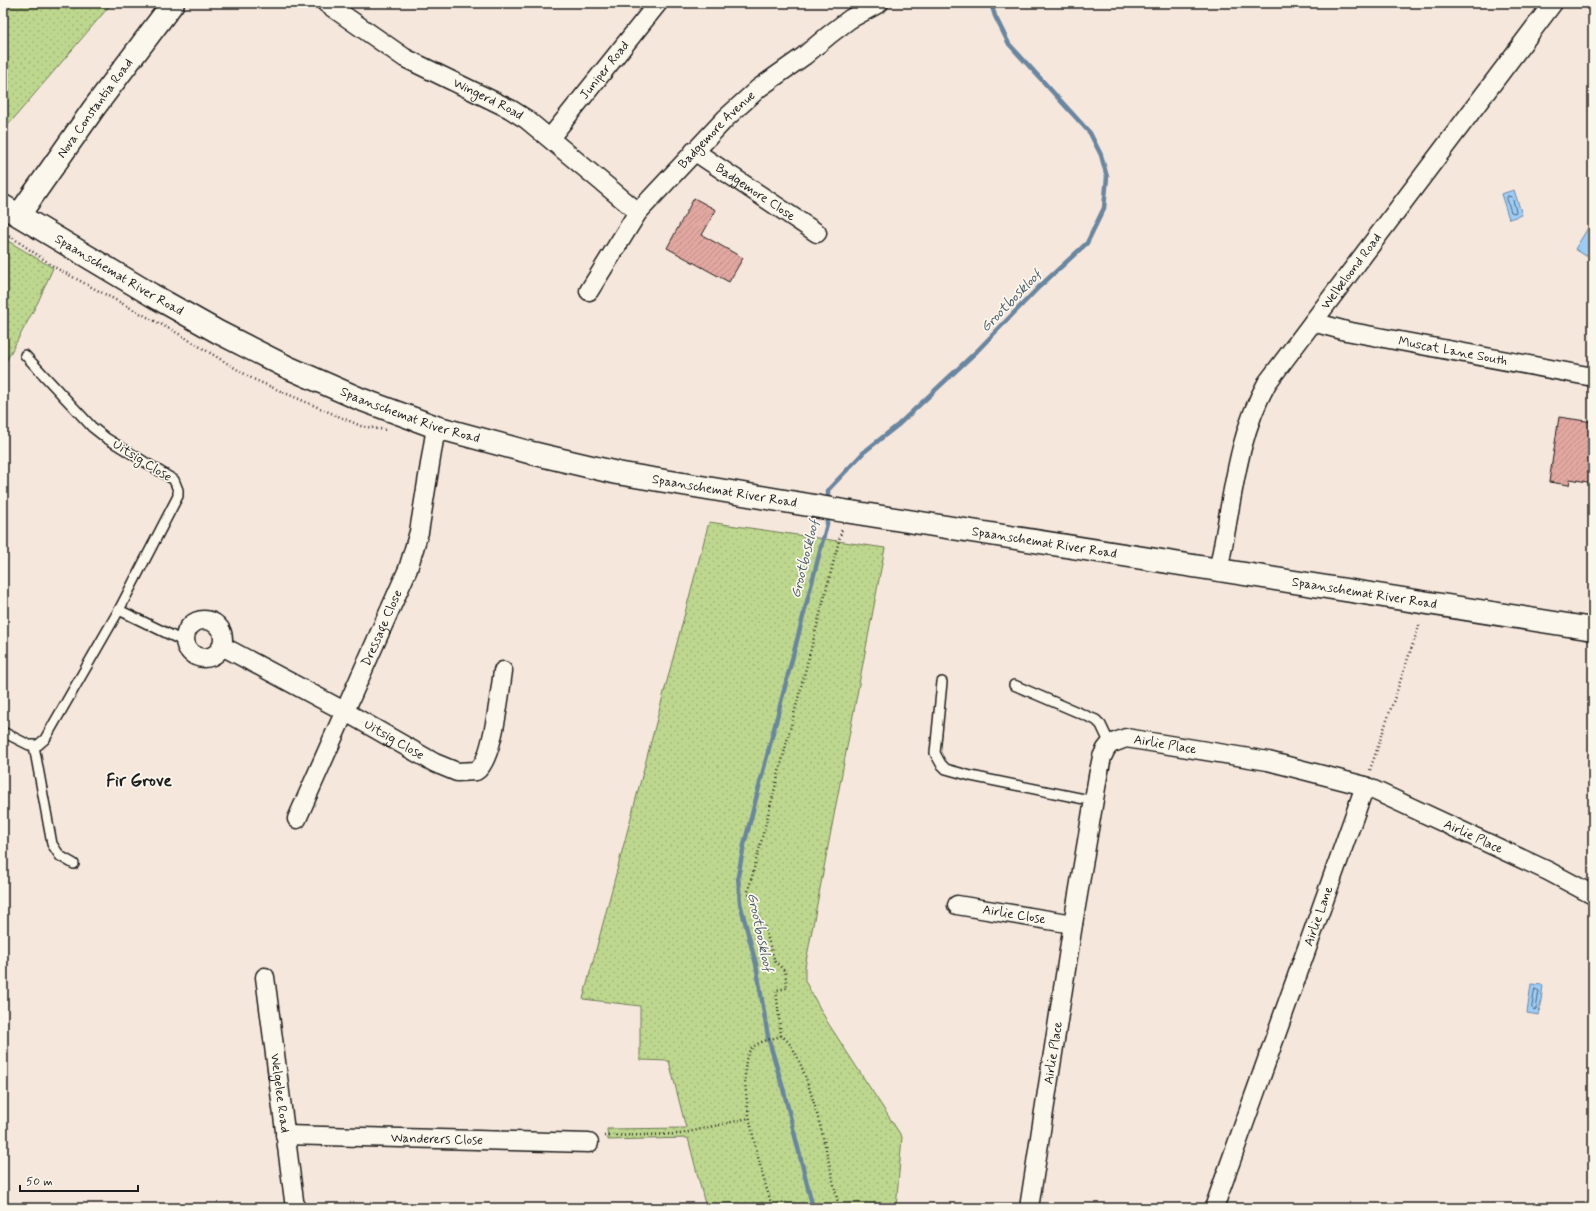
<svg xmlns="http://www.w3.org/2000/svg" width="1596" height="1211" viewBox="0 0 1596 1211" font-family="Mynerve,sans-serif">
<defs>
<pattern id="grass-dots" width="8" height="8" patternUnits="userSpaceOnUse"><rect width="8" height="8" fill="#bed78e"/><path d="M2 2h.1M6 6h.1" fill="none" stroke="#a3b87a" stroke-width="1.8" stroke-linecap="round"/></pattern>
<pattern id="building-hatch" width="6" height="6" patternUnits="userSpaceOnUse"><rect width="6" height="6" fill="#e2a7a1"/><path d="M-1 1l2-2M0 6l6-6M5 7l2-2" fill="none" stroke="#c18f8a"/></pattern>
</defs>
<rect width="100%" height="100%" fill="#f6e7dd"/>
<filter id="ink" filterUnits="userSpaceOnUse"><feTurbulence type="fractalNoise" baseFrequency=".025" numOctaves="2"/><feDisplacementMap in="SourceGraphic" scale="8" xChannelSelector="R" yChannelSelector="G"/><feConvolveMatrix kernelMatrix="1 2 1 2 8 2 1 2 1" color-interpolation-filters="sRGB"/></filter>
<g filter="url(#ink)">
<!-- grass -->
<g fill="url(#grass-dots)" stroke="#6d7a55">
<path d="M3 3H112L3 131Z"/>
<path d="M3 238 53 268 38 302 3 367Z"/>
<path d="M709 522 885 548 805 967V981L828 1023 902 1137 896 1208H706L688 1138 608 1140 607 1129 686 1128 669 1061 640 1060V1006L583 999Z"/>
</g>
<!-- water -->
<g fill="#9ccdf8" stroke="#6986a0">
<path d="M1514 190 1522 215 1509 219 1501 194Z"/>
<path d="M1588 228 1593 231V245L1586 256 1575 249Z"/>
<path d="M1531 984 1543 985 1539 1015 1527 1013Z"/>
</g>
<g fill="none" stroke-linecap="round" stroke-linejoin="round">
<!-- shore -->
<g stroke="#4f6374" stroke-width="1">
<path d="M1508 196 1512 197 1516 211 1515 213 1511 212 1507 199Z"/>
<path d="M1535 989 1539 991 1536 1009 1534 1010 1532 1008Z"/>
</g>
<!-- stream -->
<g stroke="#6986a0" stroke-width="4.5">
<path d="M828 502V490L864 452 898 425 977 351 1039 287 1087 243 1104 208 1107 177 1101 155 1090 133 1009 44 995 16 991 3"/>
<path d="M813 1208 784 1092 768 1037 756 964 740 903 738 876 744 845 827 524V513"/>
</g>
</g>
<!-- building -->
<g fill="url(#building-hatch)" stroke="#1c1c1c">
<path d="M694 198 716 210 702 235 743 258 729 282 667 248Z"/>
<path d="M1559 417 1593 422V483L1570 479 1569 485 1549 482Z"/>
</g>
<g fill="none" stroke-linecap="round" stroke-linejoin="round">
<defs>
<g id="lane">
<path d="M119 610 185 642"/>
<path d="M942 682 935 753 941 764 946 769 971 776 1094 801"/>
<path d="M1014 685 1096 720 1101 725 1110 744"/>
<path d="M3 732 29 745H38L45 739 119 610 178 496V490L174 480 106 438 92 427 25 355"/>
<path d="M34 746 52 844 60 856 74 864"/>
</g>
<g id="street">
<path id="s1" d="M326 3 405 58 510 109 526 119 638 212"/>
<path id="s2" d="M550 138 658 3"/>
<path id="s3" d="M694 151 817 233"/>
<path id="s4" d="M589 291 638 212 726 118 759 88 804 56 829 35 850 19 879 3"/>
<path id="s5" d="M1313 322 1346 331 1593 377"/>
<path id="s6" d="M1218 571C1232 508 1235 440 1267 383L1553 3"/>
<circle cx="204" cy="639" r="19"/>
<path id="s7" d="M222 646 344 711 435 763 457 772 476 771C493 762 500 691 503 671"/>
<path id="s8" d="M297 819 408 569 419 532 436 427"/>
<path id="s9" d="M957 905 1073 924"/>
<path id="s10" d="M265 977 295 1208"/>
<path id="s11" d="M285 1135 589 1143"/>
<path id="s12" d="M1029 1208 1073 924 1098 776 1102 757 1106 749 1110 744 1126 738 1268 761 1365 786 1548 871 1593 895"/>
<path id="s13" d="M1214 1208 1365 786"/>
</g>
<g id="secondary">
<path id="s14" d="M3 206 152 295 218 332 287 367 360 399 436 427 532 453 617 473 838 510 1593 629"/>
<path id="s15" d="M19 215 94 108 173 3"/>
</g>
</defs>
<!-- lane casing -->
<use href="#lane" stroke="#1c1c1c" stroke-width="12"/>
<!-- street casing -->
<use href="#street" stroke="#1c1c1c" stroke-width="21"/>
<!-- secondary casing -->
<use href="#secondary" stroke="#1c1c1c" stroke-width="25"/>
<!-- path -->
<g stroke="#1c1c1c" stroke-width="2.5" stroke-dasharray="1 3" stroke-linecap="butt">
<path d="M3 231 56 268 179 334 253 379 361 426 386 430"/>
<path d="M3 243 11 236"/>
<path d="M1370 770 1420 623"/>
<path d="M781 1036 776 990 787 988 785 971 775 962 764 926 748 892 842 529"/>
<path d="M604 1136 680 1134 749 1118"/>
<path d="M773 1208C763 1181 732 1070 751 1049 758 1041 772 1039 781 1036 807 1047 832 1177 839 1208"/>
</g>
<!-- lane -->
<use href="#lane" stroke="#fbf7ec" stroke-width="9"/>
<!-- street -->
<use href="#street" stroke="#fbf7ec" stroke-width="18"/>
<!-- secondary -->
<use href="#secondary" stroke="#fbf7ec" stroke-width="22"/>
</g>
</g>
<g text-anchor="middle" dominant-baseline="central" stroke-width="3.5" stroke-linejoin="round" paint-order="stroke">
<!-- street labels -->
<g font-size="13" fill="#1c1c1c" stroke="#fbf7ec">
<text stroke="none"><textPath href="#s2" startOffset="87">Juniper Road</textPath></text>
<text stroke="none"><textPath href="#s1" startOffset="189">Wingerd Road</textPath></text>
<text stroke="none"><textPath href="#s15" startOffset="131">Nova Constantia Road</textPath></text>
<text stroke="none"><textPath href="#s4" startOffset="207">Badgemore Avenue</textPath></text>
<text stroke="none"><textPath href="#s3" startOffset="74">Badgemore Close</textPath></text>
<text stroke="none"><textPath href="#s6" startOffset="335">Welbeloond Road</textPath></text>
<text stroke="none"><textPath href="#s14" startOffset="135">Spaanschemat River Road</textPath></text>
<text stroke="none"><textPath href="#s5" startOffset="143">Muscat Lane South</textPath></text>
<text stroke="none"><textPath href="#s14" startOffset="459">Spaanschemat River Road</textPath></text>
<text transform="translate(142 461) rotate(32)">Uitsig Close</text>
<text stroke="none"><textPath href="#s14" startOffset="783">Spaanschemat River Road</textPath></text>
<text stroke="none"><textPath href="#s14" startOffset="1107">Spaanschemat River Road</textPath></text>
<text stroke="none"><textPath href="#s14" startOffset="1431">Spaanschemat River Road</textPath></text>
<text stroke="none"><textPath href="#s8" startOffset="209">Dressage Close</textPath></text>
<text stroke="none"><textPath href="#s7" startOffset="196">Uitsig Close</textPath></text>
<text stroke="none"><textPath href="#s12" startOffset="529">Airlie Place</textPath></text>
<text stroke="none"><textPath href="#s12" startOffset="853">Airlie Place</textPath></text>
<text stroke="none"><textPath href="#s9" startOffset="58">Airlie Close</textPath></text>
<text stroke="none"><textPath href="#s13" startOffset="310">Airlie Lane</textPath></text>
<text stroke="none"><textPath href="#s12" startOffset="157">Airlie Place</textPath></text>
<text stroke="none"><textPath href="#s10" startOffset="117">Welgelee Road</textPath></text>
<text stroke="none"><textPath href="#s11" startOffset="152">Wanderers Close</textPath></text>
</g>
<!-- water labels -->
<g font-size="14" font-style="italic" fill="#495a69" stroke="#fbf7ec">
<text transform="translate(1011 301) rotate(-46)">Grootboskloof</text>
<text transform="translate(805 559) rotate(-76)">Grootboskloof</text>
<text transform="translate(760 932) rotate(78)">Grootboskloof</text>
</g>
<!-- district labels -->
<g font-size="17" font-weight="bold" fill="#1c1c1c" stroke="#fbf7ec">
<text x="139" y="781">Fir Grove</text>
</g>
</g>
<!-- margin -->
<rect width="1596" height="1211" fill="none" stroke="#fbf7ec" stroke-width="16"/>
<rect x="8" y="8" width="1580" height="1195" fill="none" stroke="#1c1c1c" stroke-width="1.5" filter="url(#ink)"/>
<!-- scale -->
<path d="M20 1185v6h118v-6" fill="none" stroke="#1c1c1c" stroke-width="2"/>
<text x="26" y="1185" font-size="12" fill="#1c1c1c" stroke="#fbf7ec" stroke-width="3" paint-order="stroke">50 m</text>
</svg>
